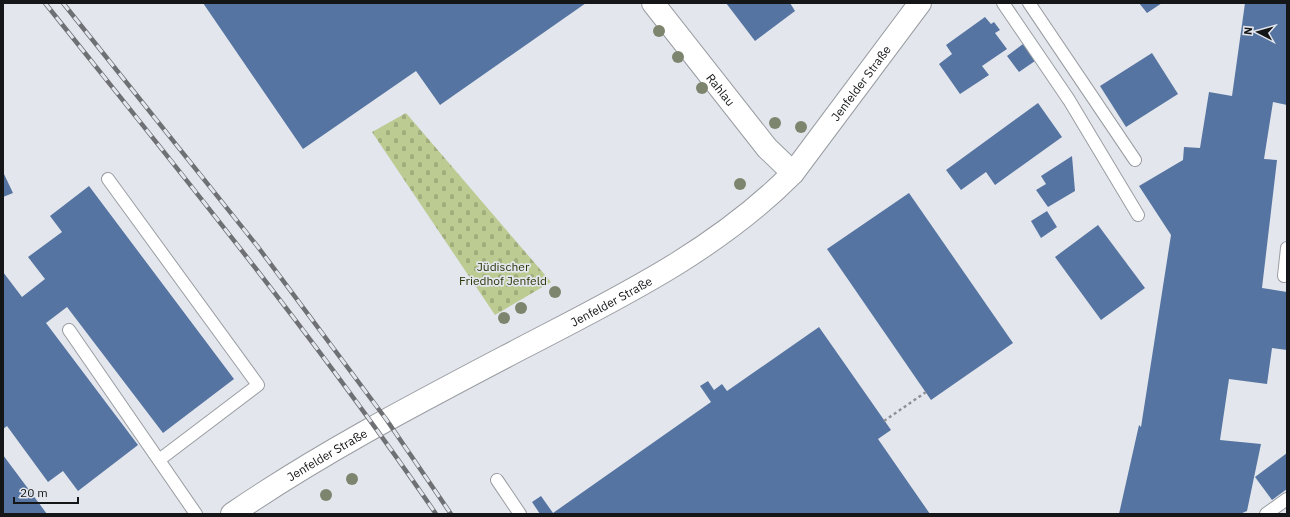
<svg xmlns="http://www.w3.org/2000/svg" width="1290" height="517" viewBox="0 0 1290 517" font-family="'IBM Plex Sans',sans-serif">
<defs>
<pattern id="cemetery-stones" width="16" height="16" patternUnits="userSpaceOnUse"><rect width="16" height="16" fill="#bbcb92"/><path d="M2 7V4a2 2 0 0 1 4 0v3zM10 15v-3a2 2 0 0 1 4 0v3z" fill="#a0ae7d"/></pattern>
</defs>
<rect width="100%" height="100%" fill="#e3e7ed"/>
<!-- cemetery -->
<path fill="url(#cemetery-stones)" d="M406 113 551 282 495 315 372 132Z"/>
<!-- building -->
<g fill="#5674a1">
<path d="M203 3H586L440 105 416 71 303 149Z"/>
<path d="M726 3H790L795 11 755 41Z"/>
<path d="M1139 3H1162L1147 13Z"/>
<path d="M1245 3H1287V105L1273 102 1264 159 1277 160 1262 288 1287 292V350L1272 348 1267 384 1229 379 1220 440 1261 444 1247 511 1240 514H1119L1139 425 1141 427 1171 235 1139 186 1183 160 1184 147 1200 148 1209 92 1232 96Z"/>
<path d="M985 17 991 24 994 22 1000 30 995 33 1007 49 982 66 989 75 960 94 939 64 952 54 946 45Z"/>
<path d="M1023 44 1035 61 1019 72 1007 56Z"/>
<path d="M1152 53 1178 94 1126 127 1100 86Z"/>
<path d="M1038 103 1062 137 995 185 986 172 961 190 946 170Z"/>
<path d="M1072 156 1075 191 1048 207 1036 190 1046 184 1041 176Z"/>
<path d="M3 172 13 193 3 197Z"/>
<path d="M89 186 234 379 163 433 67 307 46 323 138 445 78 491 63 471 48 482 7 426 3 429V272L22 297 45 279 28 257 62 232 50 216Z"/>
<path d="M909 193 1013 343 931 400 827 249Z"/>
<path d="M1047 211 1057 227 1041 238 1031 221Z"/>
<path d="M1098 225 1145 288 1101 320 1055 257Z"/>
<path d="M819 327 891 430 878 439 930 514H540L532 502 541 496 553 513 711 402 700 386 708 381 714 390 722 384 727 391Z"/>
<path d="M1287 453V489L1272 500 1255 477Z"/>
<path d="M3 455 47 514H3Z"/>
</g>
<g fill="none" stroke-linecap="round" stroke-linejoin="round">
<defs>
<g id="service">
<path d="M1003 3 1069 100 1138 215"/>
<path d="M1029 3 1135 160"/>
<path d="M108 179 258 385 159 460"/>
<path d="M1284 276 1287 248"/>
<path d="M69 330 196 514"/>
<path d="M497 480 520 514"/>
<path d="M1266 514 1287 499"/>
</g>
<g id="minor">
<path id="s1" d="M653 3 767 148 793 173"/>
</g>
<g id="tertiary">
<path id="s2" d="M232 514C324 451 423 400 522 348 618 298 716 251 793 173L920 3"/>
</g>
</defs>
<!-- service casing -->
<use href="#service" stroke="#999da2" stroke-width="14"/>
<!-- minor casing -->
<use href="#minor" stroke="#999da2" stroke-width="24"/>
<!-- tertiary casing -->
<use href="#tertiary" stroke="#999da2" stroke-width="24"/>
<!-- path -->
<path stroke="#909297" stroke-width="2.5" stroke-dasharray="3 3" stroke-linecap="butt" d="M884 421 926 392"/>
<!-- service -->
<use href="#service" stroke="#fff" stroke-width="12"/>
<!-- minor -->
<use href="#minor" stroke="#fff" stroke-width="22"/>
<!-- tertiary -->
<use href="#tertiary" stroke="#fff" stroke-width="22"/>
<defs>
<g id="rail">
<path d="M45 3C179 171 315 337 436 514"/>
<path d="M63 3 258 247 386 419 451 514"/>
</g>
</defs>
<!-- rail casing -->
<use href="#rail" stroke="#6e7074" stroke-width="4.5"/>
<!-- rail -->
<use href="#rail" stroke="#e3e7ed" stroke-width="3" stroke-dasharray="9" stroke-linecap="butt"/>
</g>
<!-- trees -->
<g fill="#7e856e">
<circle cx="659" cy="31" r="6"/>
<circle cx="678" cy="57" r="6"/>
<circle cx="702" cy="88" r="6"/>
<circle cx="775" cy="123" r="6"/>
<circle cx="801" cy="127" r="6"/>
<circle cx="740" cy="184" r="6"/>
<circle cx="555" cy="292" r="6"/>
<circle cx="521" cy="308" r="6"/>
<circle cx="504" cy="318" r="6"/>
<circle cx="352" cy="479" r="6"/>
<circle cx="326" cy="495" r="6"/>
</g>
<g text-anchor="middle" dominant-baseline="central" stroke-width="3.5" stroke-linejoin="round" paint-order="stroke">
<!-- street labels -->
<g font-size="12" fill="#151618" stroke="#e3e7ed">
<text stroke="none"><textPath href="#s2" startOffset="771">Jenfelder Straße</textPath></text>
<text stroke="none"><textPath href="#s1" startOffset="110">Rahlau</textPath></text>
<text stroke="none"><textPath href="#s2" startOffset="435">Jenfelder Straße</textPath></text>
<text stroke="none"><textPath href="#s2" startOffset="112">Jenfelder Straße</textPath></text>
</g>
<!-- park labels -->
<g font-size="12" fill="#2b3407" stroke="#e3e7ed">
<text x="503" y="266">Jüdischer<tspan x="503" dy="14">Friedhof Jenfeld</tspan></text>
</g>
</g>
<!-- border -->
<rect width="1290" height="517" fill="none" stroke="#151618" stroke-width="8"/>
<!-- north arrow -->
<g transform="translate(1258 32) rotate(276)" stroke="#e3e7ed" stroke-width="3" paint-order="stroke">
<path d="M0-3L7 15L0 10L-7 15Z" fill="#151618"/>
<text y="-6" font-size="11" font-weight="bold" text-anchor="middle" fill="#151618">N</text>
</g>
<!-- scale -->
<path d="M14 497v6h64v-6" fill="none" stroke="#151618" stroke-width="2"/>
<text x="20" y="497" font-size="12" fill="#151618" stroke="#e3e7ed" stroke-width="3" paint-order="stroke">20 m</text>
</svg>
